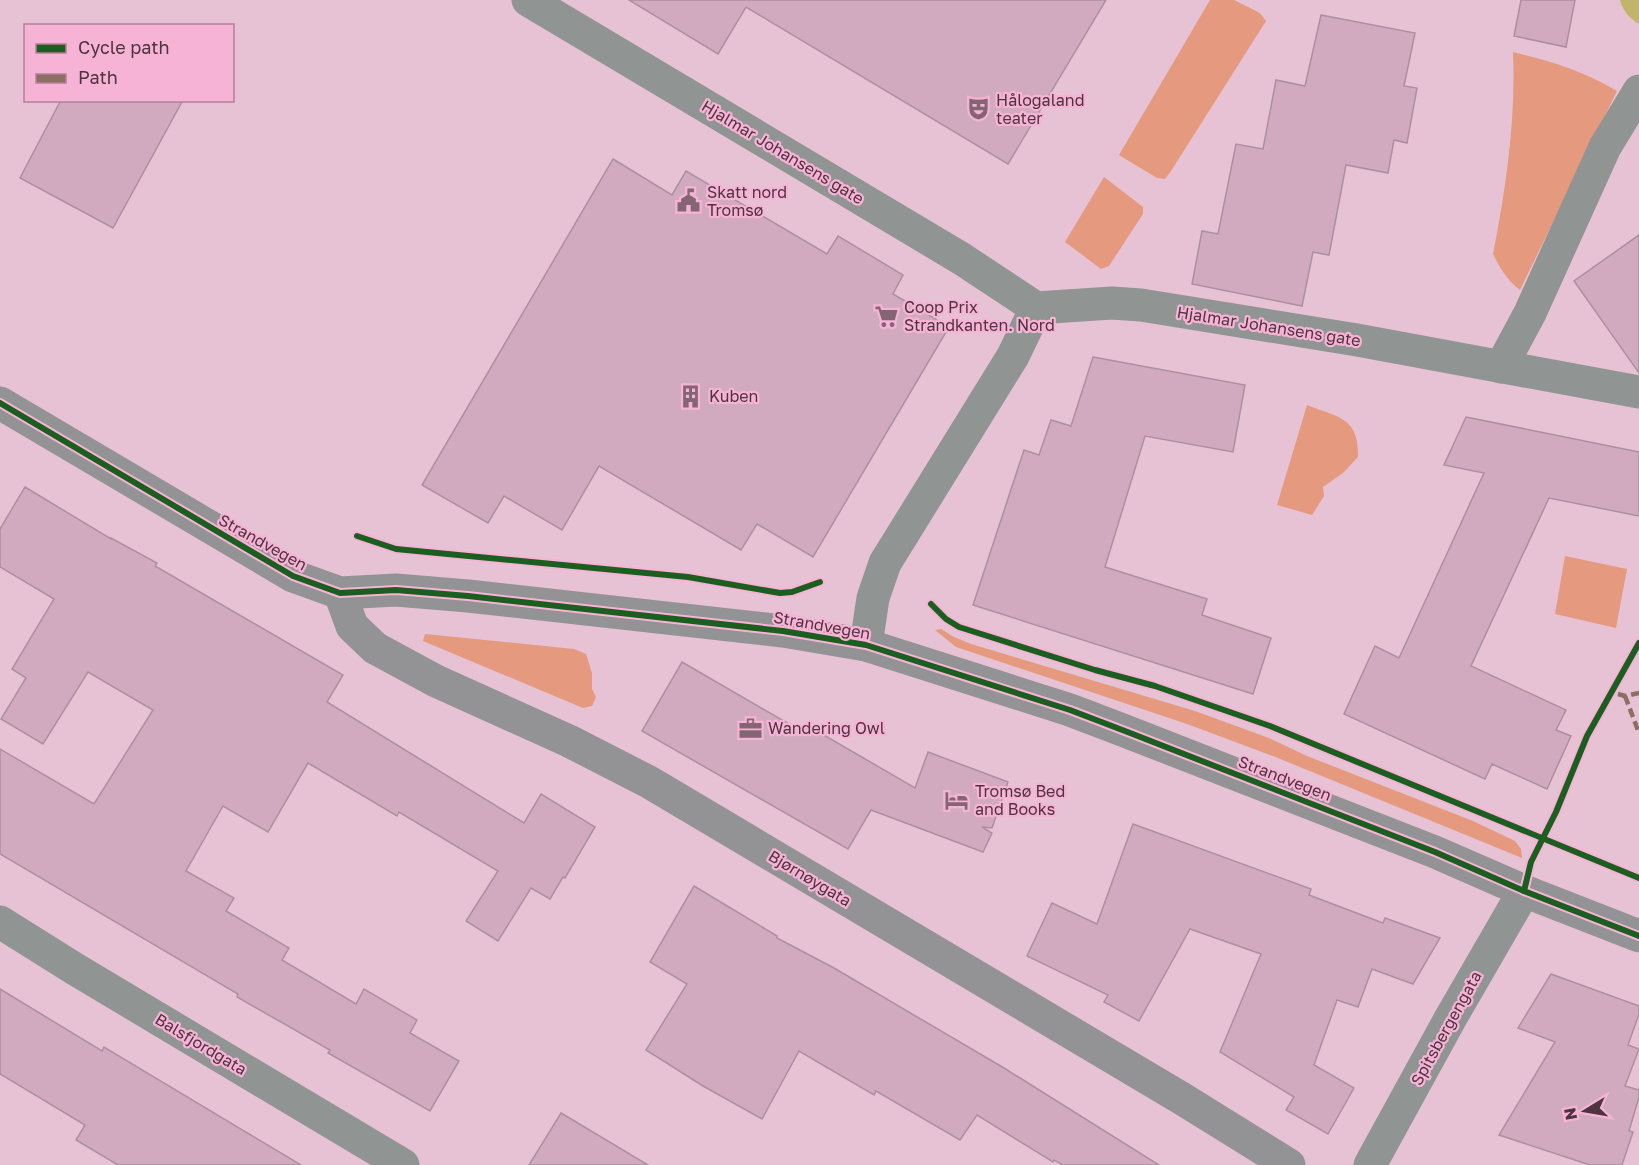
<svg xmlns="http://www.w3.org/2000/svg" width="1639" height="1165" viewBox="0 0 1639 1165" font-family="'Golos Text',sans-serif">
<rect width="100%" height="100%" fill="#e7c2d5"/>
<!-- green -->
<g fill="#e5997f">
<path d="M1210 0H1234L1260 13 1266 21 1171 171 1165 179 1157 178 1119 155Z"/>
<path d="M1513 52C1553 62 1581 70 1617 91L1520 290C1507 280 1500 268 1493 254 1506 188 1516 119 1513 52Z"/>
<path d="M1104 177 1143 207V214L1109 266 1101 269 1065 242Z"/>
<path d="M1307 405C1339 418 1359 417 1358 457L1343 473 1323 487 1324 496 1312 515 1277 505Z"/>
<path d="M1565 556 1627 569 1616 628 1555 614Z"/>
<path d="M941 629 954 637 971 644 1195 711 1269 738 1307 756 1473 821 1515 841 1521 849 1522 858 1273 756 1187 724 956 647 935 630Z"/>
<path d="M425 634 574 649 586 654 592 673V689L596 697 592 706 583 708 423 641Z"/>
</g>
<!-- water -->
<path fill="#c2b56b" d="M1620 0H1639V24C1629 18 1623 11 1620 0Z"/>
<!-- building -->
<g fill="#d1aabf" stroke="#ac909f" stroke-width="1.5">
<path d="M629 0H1106L1008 164 746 7 718 54Z"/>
<path d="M1521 0H1575L1566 47 1514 36Z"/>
<path d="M1321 15 1415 33 1404 86 1417 88 1407 143 1394 140 1388 173 1346 165 1329 255 1313 252 1302 306 1192 284 1202 231 1218 234 1236 144 1263 149 1276 80 1305 86Z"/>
<path d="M61 100H183L113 228 20 178Z"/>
<path d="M613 159 672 195 686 171 827 254 838 236 903 275 893 294 949 327 813 557 757 524 741 550 599 466 562 530 504 496 488 523 422 485Z"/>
<path d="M1639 235V373L1574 281Z"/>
<path d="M1093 357 1245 385 1233 452 1145 436 1105 567 1207 599 1202 615 1271 638 1253 694 973 605 1024 450 1039 455 1051 420 1071 426Z"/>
<path d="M1466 417 1639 452V516L1549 498 1471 666 1566 710 1556 730 1571 736 1547 789 1492 764 1485 779 1344 714 1375 646 1399 658 1484 473 1444 465Z"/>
<path d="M25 487 111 539V538L157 563 155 566 343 675 327 702 524 823 541 794 595 827 565 878 563 877 550 899 531 888 498 941 466 921 498 871 399 812 397 816 308 763 268 832 223 806 186 871 234 898 226 911 289 948 282 960 356 1004 364 989 417 1020 410 1033 459 1061 430 1111 328 1053 330 1050 237 997 238 994 0 854V749L94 804 153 710 88 672 43 744 1 719 26 678 12 669 54 599 0 567V529Z"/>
<path d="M682 662 801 731 805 724 915 788 928 752 1008 782 992 828 982 827 992 833 983 852 871 810 848 849 642 731Z"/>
<path d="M1133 824 1311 889 1309 895 1383 923 1385 918 1440 938 1413 984 1372 969 1358 1007 1337 1000 1314 1065 1354 1088 1328 1134 1286 1110 1294 1097 1220 1052 1261 954 1190 929 1139 1021 1104 1002 1108 995 1027 956 1052 903 1097 924Z"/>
<path d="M694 886 777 936V938L834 968 1004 1068 1159 1165H1063L1054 1160 1053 1162 977 1115 960 1140 876 1091 874 1095 799 1051 762 1119 703 1086 646 1050 687 984 650 962Z"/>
<path d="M1551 974 1639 1006V1014L1628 1045 1639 1049 1625 1086 1639 1090V1097L1629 1131 1633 1132 1622 1165H1590L1499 1135 1555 1042 1518 1028Z"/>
<path d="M0 989 102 1051 104 1047 301 1165H118L76 1140 85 1125 0 1074Z"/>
<path d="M561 1113 648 1165H529Z"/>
</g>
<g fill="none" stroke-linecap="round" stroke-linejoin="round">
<!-- street -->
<g stroke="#909493" stroke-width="33">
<path d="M528 0 962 259 1036 308 1112 303 1141 305 1357 340 1639 392"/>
<path d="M1501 367 1530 313 1605 147 1639 91"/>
<path d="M866 645 873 598 885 563 1013 356 1036 308"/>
<path d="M0 922 75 969 403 1165"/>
<path d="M1370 1165 1450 1019 1524 891"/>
</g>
<!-- secondary -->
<g stroke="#939294" stroke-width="33">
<path d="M0 403 293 576 340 593 396 590 468 596 783 631 866 645 1070 710 1125 731 1435 852 1524 891 1639 936"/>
<path d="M340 593 352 626 375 648 436 681 569 741 649 782 1181 1098 1289 1165"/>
</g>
<!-- quiet -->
<g stroke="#8d6e63" stroke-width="4.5" stroke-dasharray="9 4.5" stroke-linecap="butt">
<path d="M1618 694 1625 696 1639 693"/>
<path d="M1625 696 1639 733"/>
</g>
<defs>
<g id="cycleway">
<path d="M0 403 293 576 340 593 396 590 468 596 783 631 866 645 1070 710 1125 731 1435 852 1524 891 1639 936"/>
<path d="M357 536 396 549 688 577 780 593 792 592 820 582"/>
<path d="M931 604 946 619 959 627 1095 670 1155 686 1270 726 1639 878"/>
<path d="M1524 891 1531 862 1556 812 1587 736 1639 643"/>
</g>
</defs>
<!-- cycleway casing -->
<use href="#cycleway" stroke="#f6b3d5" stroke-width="10"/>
<!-- cycleway -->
<use href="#cycleway" stroke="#1b5e20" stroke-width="6"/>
</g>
<!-- icons -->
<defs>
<symbol id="theatre-bare" viewBox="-9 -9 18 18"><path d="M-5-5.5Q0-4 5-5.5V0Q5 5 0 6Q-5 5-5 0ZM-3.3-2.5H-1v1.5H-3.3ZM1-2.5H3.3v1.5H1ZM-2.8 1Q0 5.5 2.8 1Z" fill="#846574" stroke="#f6b3d5" stroke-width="2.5" paint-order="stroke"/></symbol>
<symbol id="civic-bare" viewBox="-9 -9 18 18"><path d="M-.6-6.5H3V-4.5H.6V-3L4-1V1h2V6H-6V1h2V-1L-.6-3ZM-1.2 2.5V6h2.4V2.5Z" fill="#846574" stroke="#f6b3d5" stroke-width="2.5" paint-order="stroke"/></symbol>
<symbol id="supermarket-bare" viewBox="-9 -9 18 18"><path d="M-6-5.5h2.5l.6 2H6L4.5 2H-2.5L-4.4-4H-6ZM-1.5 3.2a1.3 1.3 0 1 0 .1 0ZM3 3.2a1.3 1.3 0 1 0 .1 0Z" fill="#846574" stroke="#f6b3d5" stroke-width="2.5" paint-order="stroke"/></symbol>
<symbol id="building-bare" viewBox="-9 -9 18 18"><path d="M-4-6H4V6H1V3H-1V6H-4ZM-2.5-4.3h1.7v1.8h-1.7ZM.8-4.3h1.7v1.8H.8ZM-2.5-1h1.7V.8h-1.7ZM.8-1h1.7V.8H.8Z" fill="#846574" stroke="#f6b3d5" stroke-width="2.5" paint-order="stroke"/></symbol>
<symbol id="office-bare" viewBox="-9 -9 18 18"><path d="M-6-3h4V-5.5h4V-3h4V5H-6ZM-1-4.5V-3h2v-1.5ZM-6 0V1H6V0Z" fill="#846574" stroke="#f6b3d5" stroke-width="2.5" paint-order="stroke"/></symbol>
<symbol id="hotel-bare" viewBox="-9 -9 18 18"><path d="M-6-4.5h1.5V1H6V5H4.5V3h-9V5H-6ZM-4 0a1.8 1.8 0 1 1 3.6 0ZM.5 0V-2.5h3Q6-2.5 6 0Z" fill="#846574" stroke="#f6b3d5" stroke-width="2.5" paint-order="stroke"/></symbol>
</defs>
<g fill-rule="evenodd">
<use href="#theatre-bare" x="962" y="92" width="33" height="33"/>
<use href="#civic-bare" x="672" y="184" width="33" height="33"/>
<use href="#supermarket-bare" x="870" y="300" width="33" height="33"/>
<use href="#building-bare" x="674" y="380" width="33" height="33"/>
<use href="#office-bare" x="734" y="712" width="33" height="33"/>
<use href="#hotel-bare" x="940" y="784" width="33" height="33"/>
</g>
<g text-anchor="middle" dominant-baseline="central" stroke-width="4.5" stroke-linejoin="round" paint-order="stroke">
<!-- poi labels -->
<g font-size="16" fill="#4e3340" stroke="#f6b3d5" text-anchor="start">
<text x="996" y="100">Hålogaland<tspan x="996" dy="18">teater</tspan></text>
<text x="707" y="192">Skatt nord<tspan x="707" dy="18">Tromsø</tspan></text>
<text x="904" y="307">Coop Prix<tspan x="904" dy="18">Strandkanten. Nord</tspan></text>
<text x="709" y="396">Kuben</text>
<text x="768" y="728">Wandering Owl</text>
<text x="975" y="791">Tromsø Bed<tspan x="975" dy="18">and Books</tspan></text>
</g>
<!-- street labels -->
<g font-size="16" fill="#4e3340" stroke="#f6b3d5">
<text transform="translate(783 152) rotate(31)">Hjalmar Johansens gate</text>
<text transform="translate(1269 326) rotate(9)">Hjalmar Johansens gate</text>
<text transform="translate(263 542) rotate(29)">Strandvegen</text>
<text transform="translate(822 625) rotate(10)">Strandvegen</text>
<text transform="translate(1285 778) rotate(21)">Strandvegen</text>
<text transform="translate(810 878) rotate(31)">Bjørnøygata</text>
<text transform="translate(1446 1028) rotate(-61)">Spitsbergengata</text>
<text transform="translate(201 1044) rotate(31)">Balsfjordgata</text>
</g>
</g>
<!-- legend -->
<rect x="24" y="24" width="210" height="78" fill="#f6b3d5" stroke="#b38099" stroke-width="1.5"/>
<rect x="36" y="44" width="30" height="9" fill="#1b5e20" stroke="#b38099" stroke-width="1.5"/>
<text x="78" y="54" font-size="18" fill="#4e3340">Cycle path</text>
<rect x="36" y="74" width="30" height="9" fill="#8d6e63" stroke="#b38099" stroke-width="1.5"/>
<text x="78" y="84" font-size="18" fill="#4e3340">Path</text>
<!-- north arrow -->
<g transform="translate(1585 1111) rotate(259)" stroke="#f6b3d5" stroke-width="4.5" paint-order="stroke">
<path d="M0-4.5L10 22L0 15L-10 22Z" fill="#4e3340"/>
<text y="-9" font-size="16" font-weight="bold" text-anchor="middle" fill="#4e3340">N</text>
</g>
</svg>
